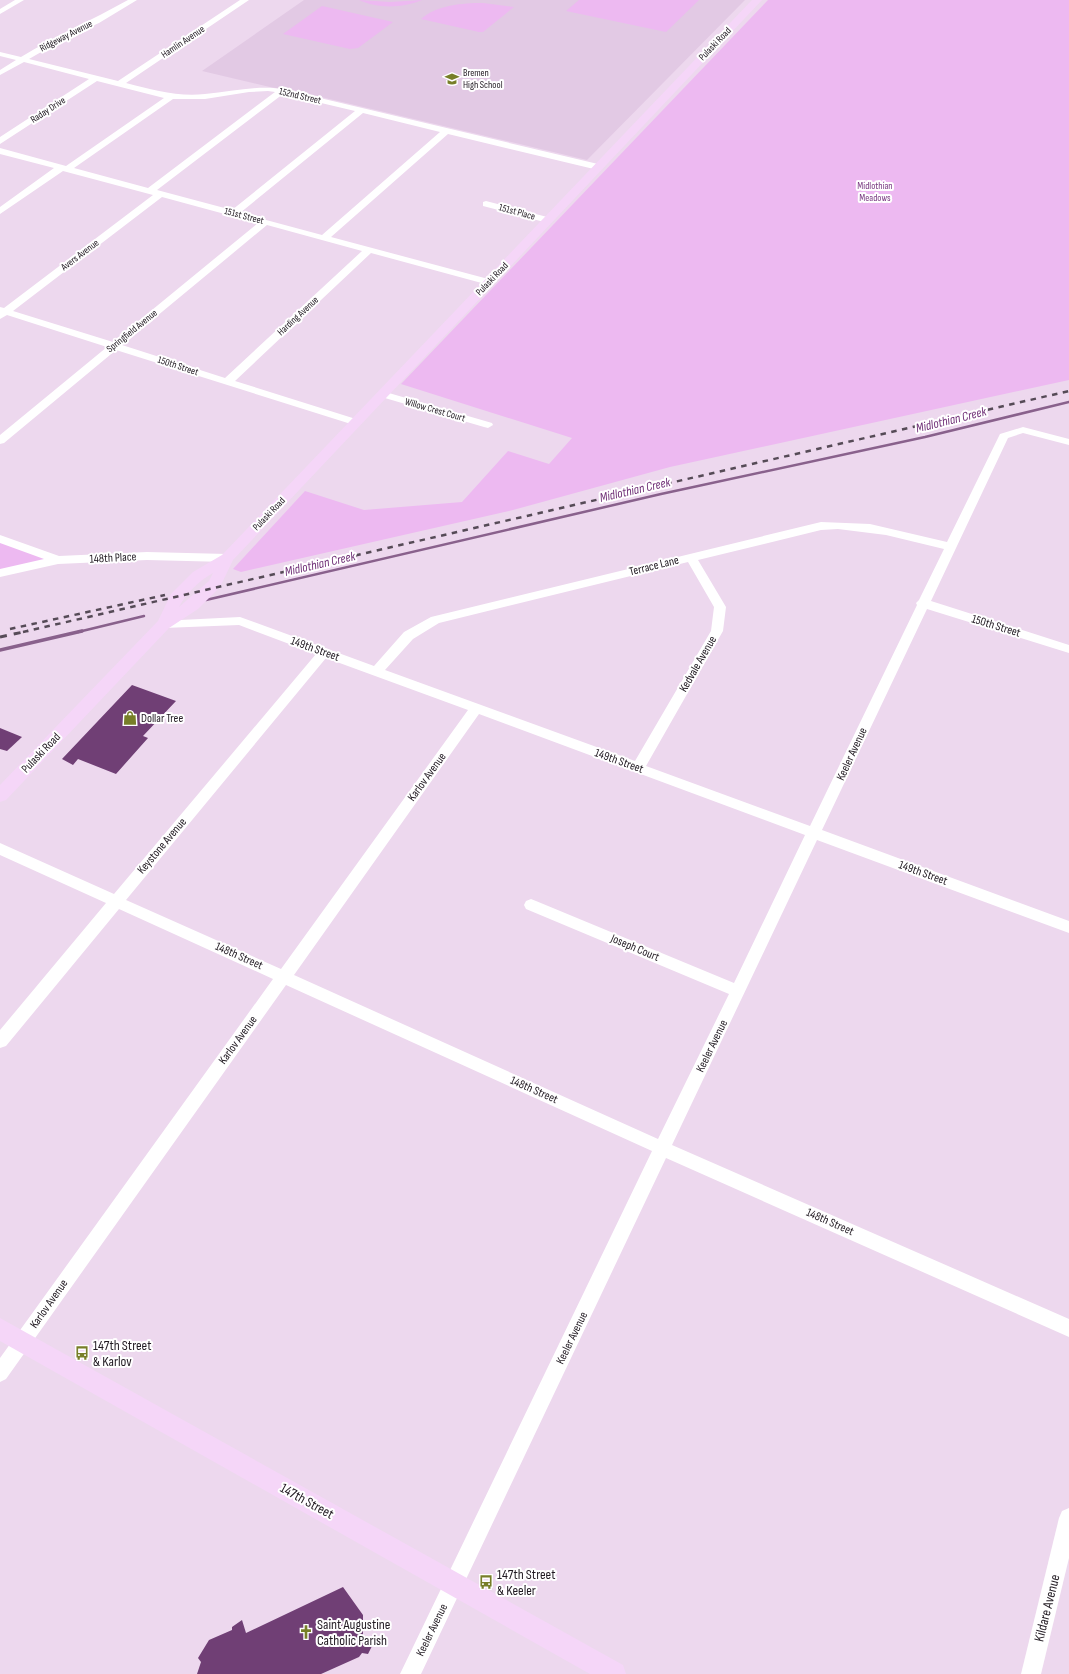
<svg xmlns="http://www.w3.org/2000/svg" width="1069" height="1674" viewBox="0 0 1069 1674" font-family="'Sofia Sans Condensed',sans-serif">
<rect width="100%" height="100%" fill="#edd8ee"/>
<!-- built -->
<path fill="#e2c9e4" d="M304 0H745L587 160 304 93 270 87 202 71Z"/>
<!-- green -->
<g fill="#edb9f1">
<path d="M359 0 390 2 422 0C403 8 378 9 359 0Z"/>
<path d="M579 0H699L666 32 566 11Z"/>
<path d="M768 0H1069V380L670 467 513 510 241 572 233 569 305 491 364 510 462 502 508 451 549 464 572 438 401 384Z"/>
<path d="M483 3 514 7 483 32H479L421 19C437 5 462 3 483 3Z"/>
<path d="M322 6 393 22 358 48 350 49 283 34Z"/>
<path d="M0 539 58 560 0 573Z"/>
</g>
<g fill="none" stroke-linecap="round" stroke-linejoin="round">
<!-- stream-far1 -->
<g stroke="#89618c" stroke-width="2.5">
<path d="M206 600 661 494 925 437 1069 402"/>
<path d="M78 632 144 616"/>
</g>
<!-- stream -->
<path stroke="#89618c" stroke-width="3.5" d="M0 650 82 631"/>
</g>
<!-- building -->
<g fill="#703f75">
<path d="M132 685 176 701 143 736 148 738 116 774 78 759 73 765 62 759Z"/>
<path d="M0 728 22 737 7 751 0 749Z"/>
<path d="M343 1587 363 1615V1636L368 1637 373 1644 368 1654 362 1653 359 1657 321 1674H197L201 1662 198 1658 209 1640 232 1630V1627L242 1620 246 1633Z"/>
</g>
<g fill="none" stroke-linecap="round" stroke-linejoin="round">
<!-- minor -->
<g fill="#fff" fill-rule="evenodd">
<path d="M15 0H24L0 14V9Z"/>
<path d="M128 0H137L99 23 62 40 29 59 118 81 240 0H249L126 83C153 90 178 97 205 94 232 92 255 85 282 89L598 164 602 167 598 170 448 134 331 237 492 280 494 282 489 285 371 253 235 381 359 420 360 422 359 424H351L116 350 4 443 0 444V435L107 347 7 315 0 319V307L4 308 153 195 63 171 0 214V207L54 168 0 154V148L66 166 164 98 97 81 0 144V137L89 79 24 62 0 75V70L16 60 0 56V52L21 57C56 36 92 20 128 0ZM268 91 275 92 148 188 74 168 173 99H205L249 92ZM283 94 355 111 232 210 157 190ZM363 113 440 132 322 235 240 213ZM162 197 258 223 113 342 13 311ZM267 225 362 251 225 378 122 345Z"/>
<path d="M486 201 551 218 553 220 548 223 483 206V202Z"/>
<path d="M382 391 492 423 493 425 488 428 484 427 378 396 377 394Z"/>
<path d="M1023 427 1069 439V445L1023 433 1008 438 931 601 1069 645V653L927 609 822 830 1069 921V933L817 840 672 1145 1069 1319V1337L666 1158 421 1674H400L652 1151 286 985 6 1379 0 1382V1358L273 979 119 909 6 1046 0 1048V1030L106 903 0 855V843L114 894 316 654 239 625 164 628 160 627 158 624 160 621 240 617 374 666 404 632 431 617 821 522 870 524 947 542 999 436 1000 434ZM838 529 886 535 944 549 919 600 916 603 917 605 810 826 646 766 723 631 726 607 698 560 821 530ZM688 562 714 607 711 631 635 761 385 670 413 639 439 623ZM326 658 468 710 281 969 126 900ZM479 714 805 835 734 983 536 901 531 899 526 901 524 905 526 909 729 994 658 1139 294 975Z"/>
<path d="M0 535 59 556 147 552 227 554 233 558 227 562 147 560 58 564 0 577V569L44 559 0 543Z"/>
<path d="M1069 1508V1558L1041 1674H1021L1059 1518 1062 1511Z"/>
</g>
<!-- major -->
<g fill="#f5d6f8" fill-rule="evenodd">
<path d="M752 0H762L233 560 220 587 198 609 169 628 6 800 0 802V785L158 621 171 594 193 572 222 555ZM213 573 209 581 179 607C186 593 200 580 213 573Z"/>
<path d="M0 1318 623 1665 626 1674H590L0 1341Z"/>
</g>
<!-- rail-far1 -->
<g stroke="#564b57" stroke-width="2.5" stroke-dasharray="5.5 5.5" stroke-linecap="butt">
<path d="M10 629 165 595"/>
<path d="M23 632 1069 391"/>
</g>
<!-- rail -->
<path stroke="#564b57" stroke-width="3" stroke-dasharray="7 7" stroke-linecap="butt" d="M0 637 28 631"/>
</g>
<!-- icons -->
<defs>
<symbol id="school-bare" viewBox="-9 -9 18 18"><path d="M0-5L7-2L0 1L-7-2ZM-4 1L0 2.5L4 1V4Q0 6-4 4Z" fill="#777e28" stroke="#fff" stroke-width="2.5" paint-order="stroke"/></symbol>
<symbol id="shop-bare" viewBox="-9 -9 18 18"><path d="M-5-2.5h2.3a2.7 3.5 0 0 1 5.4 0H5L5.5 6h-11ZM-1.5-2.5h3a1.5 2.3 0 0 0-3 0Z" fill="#777e28" stroke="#fff" stroke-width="2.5" paint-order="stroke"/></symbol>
<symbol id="bus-bare" viewBox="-9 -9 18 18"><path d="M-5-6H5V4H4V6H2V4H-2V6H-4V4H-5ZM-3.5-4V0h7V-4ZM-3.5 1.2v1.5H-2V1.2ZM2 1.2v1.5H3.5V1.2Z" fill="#777e28" stroke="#fff" stroke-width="2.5" paint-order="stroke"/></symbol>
<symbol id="church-bare" viewBox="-9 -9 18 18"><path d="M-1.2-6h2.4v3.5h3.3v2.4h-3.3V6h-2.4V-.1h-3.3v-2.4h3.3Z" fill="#777e28" stroke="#fff" stroke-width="2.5" paint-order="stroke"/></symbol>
</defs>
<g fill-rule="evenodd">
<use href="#school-bare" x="442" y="69" width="20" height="20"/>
<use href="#shop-bare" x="120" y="708" width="20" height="20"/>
<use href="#bus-bare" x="72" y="1343" width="20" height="20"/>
<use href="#bus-bare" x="476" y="1572" width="20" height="20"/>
<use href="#church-bare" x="296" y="1622" width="20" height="20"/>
</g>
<g text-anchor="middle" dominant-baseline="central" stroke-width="4" stroke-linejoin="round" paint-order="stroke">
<!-- far-street labels -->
<g font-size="10" fill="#211a22" stroke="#fff">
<text transform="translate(66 36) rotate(-27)">Ridgeway Avenue</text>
<text transform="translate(183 42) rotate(-34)">Hamlin Avenue</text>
<text transform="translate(715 44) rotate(-46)">Pulaski Road</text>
<text transform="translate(300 96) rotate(13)">152nd Street</text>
<text transform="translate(48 110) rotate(-33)">Raday Drive</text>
<text transform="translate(517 212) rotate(15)">151st Place</text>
<text transform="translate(244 216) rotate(15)">151st Street</text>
<text transform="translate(80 255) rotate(-37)">Avers Avenue</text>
<text transform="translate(492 279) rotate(-46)">Pulaski Road</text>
<text transform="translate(298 316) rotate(-43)">Harding Avenue</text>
<text transform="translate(132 331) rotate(-39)">Springfield Avenue</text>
<text transform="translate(178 366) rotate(18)">150th Street</text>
<text transform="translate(435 410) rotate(16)">Willow Crest Court</text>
<text transform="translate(269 514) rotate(-46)">Pulaski Road</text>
</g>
<!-- far-poi labels -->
<g font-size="10" fill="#211a22" stroke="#fff" text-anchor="start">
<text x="463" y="73">Bremen<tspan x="463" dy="12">High School</tspan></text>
</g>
<!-- far-park labels -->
<g font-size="10" fill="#793981" stroke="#fff">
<text x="875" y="186">Midlothian<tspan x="875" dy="12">Meadows</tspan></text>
</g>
<!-- street labels -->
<g font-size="12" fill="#211a22" stroke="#fff">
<text transform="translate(113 558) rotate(-3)">148th Place</text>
<text transform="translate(654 566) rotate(-14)">Terrace Lane</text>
<text transform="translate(996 626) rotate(17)">150th Street</text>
<text transform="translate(315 649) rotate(20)">149th Street</text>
<text transform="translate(698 664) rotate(-60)">Kedvale Avenue</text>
<text transform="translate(41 753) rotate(-46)">Pulaski Road</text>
<text transform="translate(852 754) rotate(-65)">Keeler Avenue</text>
<text transform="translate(619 761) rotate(20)">149th Street</text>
<text transform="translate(427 777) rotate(-54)">Karlov Avenue</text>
<text transform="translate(162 846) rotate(-50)">Keystone Avenue</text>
<text transform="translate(923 873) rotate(20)">149th Street</text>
<text transform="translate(635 948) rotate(23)">Joseph Court</text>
<text transform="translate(239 956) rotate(24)">148th Street</text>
<text transform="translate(238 1040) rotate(-54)">Karlov Avenue</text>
<text transform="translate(712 1046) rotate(-64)">Keeler Avenue</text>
<text transform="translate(534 1090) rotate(24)">148th Street</text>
<text transform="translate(830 1222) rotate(24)">148th Street</text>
<text transform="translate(49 1304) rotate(-55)">Karlov Avenue</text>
<text transform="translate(572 1338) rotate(-64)">Keeler Avenue</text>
<text transform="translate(432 1630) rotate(-64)">Keeler Avenue</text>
</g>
<!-- poi labels -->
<g font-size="12" fill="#211a22" stroke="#fff" text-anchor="start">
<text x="141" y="718">Dollar Tree</text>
</g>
<!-- water labels -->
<g font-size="13" font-style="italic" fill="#703077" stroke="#fff">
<text transform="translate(951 420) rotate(-14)">Midlothian Creek</text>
<text transform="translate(635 490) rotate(-13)">Midlothian Creek</text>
<text transform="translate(320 564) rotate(-13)">Midlothian Creek</text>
</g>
<!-- near-poi labels -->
<g font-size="14" fill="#211a22" stroke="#fff" text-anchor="start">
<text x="93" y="1345">147th Street<tspan x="93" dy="16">&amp; Karlov</tspan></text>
<text x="497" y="1574">147th Street<tspan x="497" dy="16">&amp; Keeler</tspan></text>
<text x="317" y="1624">Saint Augustine<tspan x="317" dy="16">Catholic Parish</tspan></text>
</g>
<!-- near-street labels -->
<g font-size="14" fill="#211a22" stroke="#fff">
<text transform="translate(307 1501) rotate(29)">147th Street</text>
<text transform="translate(1047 1608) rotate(-76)">Kildare Avenue</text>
</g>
</g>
</svg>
